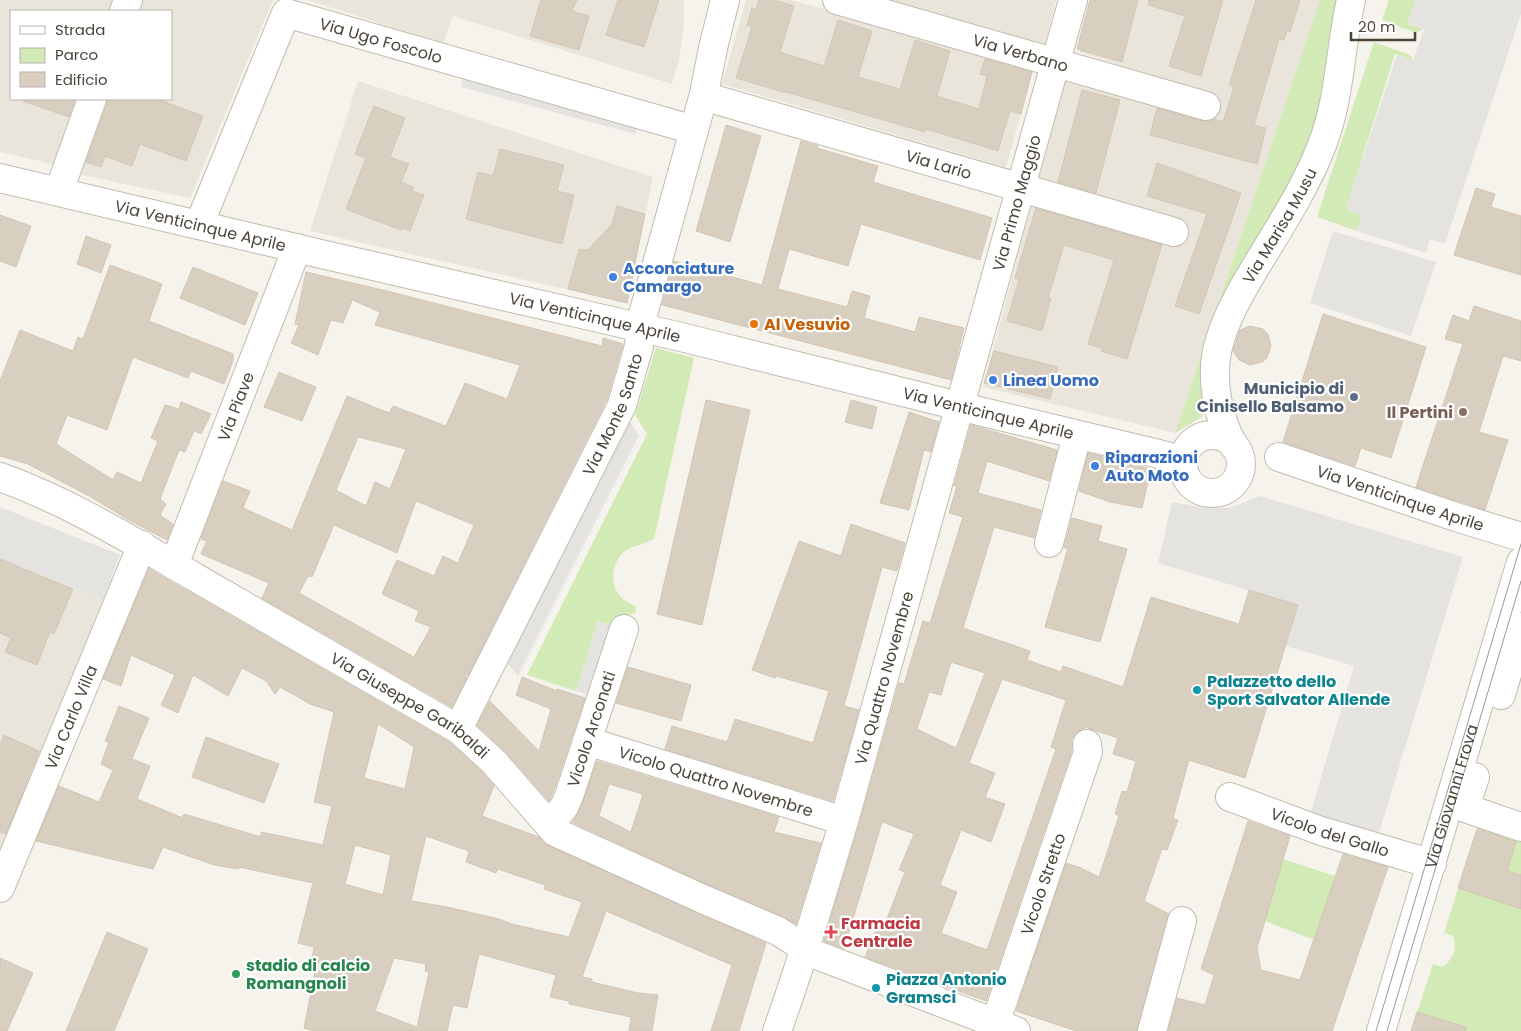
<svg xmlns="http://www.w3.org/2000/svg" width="1521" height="1031" viewBox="0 0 1521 1031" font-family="Poppins,sans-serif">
<rect width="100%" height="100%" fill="#f6f3ec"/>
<!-- residential -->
<g fill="#eae5da">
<path d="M0 0H115L111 11H11V99H81L57 165 0 152Z"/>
<path d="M137 0H273L190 198 73 173 100 99H171V11H133Z"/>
<path d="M308 0H684V23L679 60 672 84 453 16 443 44Z"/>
<path d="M746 0H791L1034 66 1006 167 722 84Z"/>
<path d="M881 0H1056L1044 48Z"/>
<path d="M1093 0H1320L1175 433 983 387 1033 199 1178 243 1185 221 1038 180 1067 75 1214 96 1079 52Z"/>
<path d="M358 81 653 177 627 303 310 231Z"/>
<path d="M0 559 103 599 0 851Z"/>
</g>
<!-- green -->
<g fill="#d2eab5">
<path d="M1320 0H1339L1317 128 1279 209 1210 405 1202 408 1203 416 1175 433Z"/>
<path d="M1389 0H1415L1408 24 1423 29 1416 33 1382 20Z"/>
<path d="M1374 42 1408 54 1411 56 1413 61 1395 54 1346 209 1362 215 1357 231 1317 217Z"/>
<path d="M656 348 694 358 654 539C647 543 629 547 625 551 611 563 608 585 623 599 626 602 632 604 636 607L635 613 625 616 614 626 598 621 576 691 527 675 647 434 635 415Z"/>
<path d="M1482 814 1521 827V1031H1411L1433 964 1442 967C1454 959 1457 949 1453 936L1444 933Z"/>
<path d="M1283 859 1335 876 1314 940 1265 921Z"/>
</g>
<!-- parking -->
<g fill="#e5e3e0">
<path d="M1415 0H1521V14L1445 244 1430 239 1426 253 1357 231 1362 215 1346 209 1397 55 1413 61 1424 29 1408 24Z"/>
<path d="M463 78 638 125 635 134 461 87Z"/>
<path d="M1333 231 1436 262 1411 336 1310 303Z"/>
<path d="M626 416 639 435 518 676 505 660Z"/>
<path d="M1260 496 1463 557 1378 836 1310 815 1354 666 1286 646 1298 605 1158 563 1172 502 1200 507 1230 508Z"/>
<path d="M0 507 120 555 103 599 0 559Z"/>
<path d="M598 621 614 626 591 696 576 691Z"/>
</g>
<!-- building -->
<g fill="#d8cfc1" stroke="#d3c7b4" fill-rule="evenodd">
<path d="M541 0H577L572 11 589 16 579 50 530 36Z"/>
<path d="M618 0H659L644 47 606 35Z"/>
<path d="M759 0H774L794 6 780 52 824 66 838 20 872 31 858 77 900 89 915 40 950 51 937 96 979 109 987 76 980 74 985 59 1032 72 1021 114 1010 111 998 151 926 129 925 132 786 92V93L736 78 752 27 747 25 752 8 756 9Z"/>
<path d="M1090 0H1138L1122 62 1077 49Z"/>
<path d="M1149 0H1223L1201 76 1169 66 1185 16 1148 5Z"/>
<path d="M1256 0H1300L1290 32 1287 31 1284 40 1279 39 1254 125 1266 128 1257 164 1150 135 1157 108 1202 121H1209L1214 119 1223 122 1234 87 1229 85Z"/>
<path d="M1082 90 1120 100 1096 193 1058 182Z"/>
<path d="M24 99H75L69 117 23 101Z"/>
<path d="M107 99H157L203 116 186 161 140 144 132 166 105 156 101 167 86 162 107 104Z"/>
<path d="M374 106 405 118 390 157 409 164 401 182 413 187 412 191 424 195 410 231 402 228 401 230 346 209 366 158 355 154Z"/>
<path d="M726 125 761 136 730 242 696 231Z"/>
<path d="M801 141 818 146 817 148 878 166 873 182 992 218 980 260 861 224 848 266 789 249 778 289 847 307 852 291 870 296 864 318 915 332 919 317 964 328 951 380 662 305 674 261 762 285Z"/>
<path d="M500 149 564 165 557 191 574 195 562 244 466 219 478 172 493 176Z"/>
<path d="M1157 163 1241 193 1199 314 1175 306 1207 214 1147 196Z"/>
<path d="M1476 188 1495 194 1491 207 1521 216V275L1454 255Z"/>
<path d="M617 206 645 214 627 303 568 289 579 249 588 250 612 224Z"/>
<path d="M1036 208 1162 245 1127 359 1101 351 1102 348 1088 344 1114 260 1087 252 1064 245 1048 298H1051L1042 331 1007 321 1019 279 1015 278Z"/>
<path d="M0 215 31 226 16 267 0 261Z"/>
<path d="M86 236 111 245 101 273 77 264Z"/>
<path d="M110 265 162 284 149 321 233 354V361L224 384 191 371 188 378 133 357 107 430 67 415 56 444 113 480 117 472 141 483 158 441 151 438 165 405 179 409 181 402 211 414 201 434 194 431 185 452 179 450 160 499 166 504 160 515 173 524 167 540 127 519 91 497 28 464 0 456V381L20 330 73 351 78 337 83 339Z"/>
<path d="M193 267 258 293 245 325 180 298Z"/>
<path d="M306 272 387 291 602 346 603 338 623 344 607 399 468 675 463 673 467 677 452 707 262 598 269 583 201 554 207 541 201 539 223 481 250 491 243 508 292 530 347 396 389 413 393 406 446 426 465 383 507 399 520 365 375 325 380 312 352 300 343 323 331 320 318 355 291 343 299 325 295 324ZM358 437 406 449 390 489 375 482 366 506 336 490ZM416 501 474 525 458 563 443 556 434 576 397 560 382 594 419 611 415 621 431 627 414 657 299 593 308 576 312 577 334 525 397 553Z"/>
<path d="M1474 306 1521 321V361L1503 356 1479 432 1508 440 1485 510 1416 487 1463 344 1445 339 1453 315 1469 321Z"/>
<path d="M1323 314 1426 347 1391 458 1361 448 1355 466 1283 442Z"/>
<path d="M1250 326 1263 329 1268 334 1271 346 1267 358 1262 362 1250 365 1239 360 1233 351 1240 330Z"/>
<path d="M994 351 1058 367 1050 399 984 383Z"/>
<path d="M279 372 316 387 302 421 264 407Z"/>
<path d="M706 400 750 410 702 625 657 614Z"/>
<path d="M851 400 877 407 872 429 845 422Z"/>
<path d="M909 412 939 422 931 452 924 450 909 510 880 503Z"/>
<path d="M971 425 1057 450 1049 481 987 461 978 493 1041 510 1034 538 994 527 963 628 1030 651 1027 660 1061 672 1063 666 1123 687 1151 597 1239 624 1249 590 1298 605 1245 778 1189 760 1173 818 1178 820 1167 850 1162 849 1144 901 1169 914 1137 1031H1076L1016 1011 1066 863 1081 868 1099 877 1119 816 1115 814 1122 791 1127 792 1136 761 1113 754 1118 738 1084 727V729L1077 732 1072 738V750L986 1001 865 957 879 922 885 924 905 872 899 870 914 834 882 822 844 949 824 941 859 825 899 683 904 684 923 621 930 623 963 517 949 513 957 486H954ZM951 662 985 673 956 748 917 729 929 692 941 695ZM1002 679 1066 700 1051 747 1056 749 987 950 941 933 957 892 940 885 961 830 991 842 1005 804 985 797 995 773 969 763Z"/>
<path d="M1088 453 1151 469 1142 508 1110 502 1079 491Z"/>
<path d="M1072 518 1102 526 1098 541 1127 549 1100 642 1045 627 1068 548H1064Z"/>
<path d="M851 524 905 543 897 571 882 567 844 706 859 710 833 801 665 749 672 726 727 742 735 719 813 743 829 691 776 676 775 678 752 670 799 541 841 556Z"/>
<path d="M0 559 73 589 54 634 50 632 37 665 5 652 11 638 0 633Z"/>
<path d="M149 569 449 742 483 773 494 786 482 816 539 837 549 846 766 943 739 1031H711L732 965 606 911 582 977 592 979V982L638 993 658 995 652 1031H629L631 1017 569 1004V1001L550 997 556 975 479 954 467 1008 453 1005 447 1031H314L304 1028 316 967 311 966 314 947 298 943 313 883 239 867V869L214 865 163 847 153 869 36 841 59 786 99 802 113 770 101 764 109 742 105 741 119 706 149 718 132 759 150 766 137 799 183 818 184 814 261 837V832L323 845 332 806 314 802 334 712 310 704 280 687 275 694 266 681 242 668 228 696 193 675 178 713 161 705 175 675 131 655 121 686 103 679ZM378 724 414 747 405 789 364 778ZM426 836 466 850 469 852 466 862 496 873 498 869 545 885 544 889 582 902 569 937 512 924 499 919 447 907 411 901ZM355 845 391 855 383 895 345 884ZM394 958 426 964 425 971 429 972 417 1027 375 1011Z"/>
<path d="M628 667 691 685 681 721 616 703Z"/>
<path d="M522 677 557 691V689L585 698 554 790 549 801 506 752 477 725 490 701 539 751 551 709 516 695Z"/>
<path d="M4 735 39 751 6 834 0 832V745Z"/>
<path d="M206 737 279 764 264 803 192 777Z"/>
<path d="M597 761 779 817 774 832 821 843 796 924 784 917 711 886 572 822 578 814 583 802ZM609 784 643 794 631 832 599 816Z"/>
<path d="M1248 821 1290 836 1257 948 1261 970 1300 980 1343 854 1388 867 1332 1031H1168L1177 998 1205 1005 1214 975 1201 969Z"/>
<path d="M1477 829 1516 842 1507 871 1521 875V909L1458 888Z"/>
<path d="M107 932 148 949 123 1010 114 1031H66Z"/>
<path d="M0 958 33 973 7 1031H0Z"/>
<path d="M1417 1012 1466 1027 1465 1031H1411Z"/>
</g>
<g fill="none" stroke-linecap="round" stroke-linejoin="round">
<defs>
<g id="minor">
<path id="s1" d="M837 0 1206 106"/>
<path d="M124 11 128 0"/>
<path id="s2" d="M704 94 720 101 1174 232"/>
<path id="s3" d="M0 178 321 254 677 336 983 412 1155 453 1170 457 1184 471"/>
<path d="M59 191 92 99"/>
<path id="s4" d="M199 225 286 13 694 130"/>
<circle cx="1212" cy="464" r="29"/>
<path id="s5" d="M1234 446C1218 419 1210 379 1218 347 1225 319 1240 293 1255 268 1279 228 1305 189 1322 145 1340 99 1340 48 1351 0"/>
<path id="s6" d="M1279 457 1456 517 1521 537"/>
<path id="s7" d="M0 477C70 502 134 542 198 579 285 629 371 679 458 729L494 762 555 832 705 900 778 931 814 954 1016 1031"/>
<path d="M1049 543 1077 435"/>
<path id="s8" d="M174 565 297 248"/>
<path d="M1501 695 1521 627"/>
<path id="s9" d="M458 729 622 405 639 346 642 318 704 94 713 48 725 0"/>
<path id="s10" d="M587 741 844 821"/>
<path d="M1475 777 1465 808 1521 827"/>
<path id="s11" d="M1230 797 1321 831 1432 864"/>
<path id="s12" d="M549 825 564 807 569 796 624 629"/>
<path id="s13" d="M0 888 142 545"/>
<path id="s14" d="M995 1024 1088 752 1087 744"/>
<path id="s15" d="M777 1031C802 962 823 891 844 821L1073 0"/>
<path d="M1152 1031 1182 921"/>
<path id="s16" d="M1381 1031 1521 562"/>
</g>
</defs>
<!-- minor casing -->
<use href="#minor" stroke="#c2bbae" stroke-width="30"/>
<!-- minor -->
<use href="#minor" stroke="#fff" stroke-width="28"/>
<!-- tram -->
<g stroke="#9a9a9a" stroke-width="1">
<path d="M1376 1031 1521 544"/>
<path d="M1387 1031 1521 581"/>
</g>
</g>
<!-- markers -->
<g fill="#3f7fe0" stroke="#fff" stroke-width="2">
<circle cx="613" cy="277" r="5"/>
<circle cx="993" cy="380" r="5"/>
<circle cx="1095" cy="466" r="5"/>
</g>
<circle fill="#e8710a" stroke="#fff" stroke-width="2" cx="754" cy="324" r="5"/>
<circle fill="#5c6f8a" stroke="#fff" stroke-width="2" cx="1354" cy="397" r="5"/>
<circle fill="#8d6e63" stroke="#fff" stroke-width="2" cx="1463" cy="412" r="5"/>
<g fill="#0f9aa8" stroke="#fff" stroke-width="2">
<circle cx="1197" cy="690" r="5"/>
<circle cx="876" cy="988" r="5"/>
</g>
<path fill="#e0444e" stroke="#fff" stroke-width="2" d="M828.5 924.5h5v5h5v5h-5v5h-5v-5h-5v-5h5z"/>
<circle fill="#2e9e5b" stroke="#fff" stroke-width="2" cx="236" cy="974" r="5"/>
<g text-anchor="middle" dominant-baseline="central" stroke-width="4.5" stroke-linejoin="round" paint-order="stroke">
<!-- street labels -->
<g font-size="16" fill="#4b4439" stroke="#fff">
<text stroke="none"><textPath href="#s4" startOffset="328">Via Ugo Foscolo</textPath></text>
<text stroke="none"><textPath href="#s1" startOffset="191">Via Verbano</textPath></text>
<text stroke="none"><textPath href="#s2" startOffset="245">Via Lario</textPath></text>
<text stroke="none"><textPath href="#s15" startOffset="862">Via Primo Maggio</textPath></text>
<text stroke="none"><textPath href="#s3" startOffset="206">Via Venticinque Aprile</textPath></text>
<text stroke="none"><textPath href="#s5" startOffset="239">Via Marisa Musu</textPath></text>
<text stroke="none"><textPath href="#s3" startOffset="611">Via Venticinque Aprile</textPath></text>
<text stroke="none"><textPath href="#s8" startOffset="170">Via Piave</textPath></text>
<text stroke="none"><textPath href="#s3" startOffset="1016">Via Venticinque Aprile</textPath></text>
<text stroke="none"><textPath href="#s9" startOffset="351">Via Monte Santo</textPath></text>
<text stroke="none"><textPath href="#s6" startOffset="128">Via Venticinque Aprile</textPath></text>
<text stroke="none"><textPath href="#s15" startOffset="369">Via Quattro Novembre</textPath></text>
<text stroke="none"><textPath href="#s7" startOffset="470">Via Giuseppe Garibaldi</textPath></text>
<text stroke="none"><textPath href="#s13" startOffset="185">Via Carlo Villa</textPath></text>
<text stroke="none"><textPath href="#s12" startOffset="106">Vicolo Arconati</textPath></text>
<text stroke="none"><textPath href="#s10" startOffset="135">Vicolo Quattro Novembre</textPath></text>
<text stroke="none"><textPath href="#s16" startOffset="245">Via Giovanni Frova</textPath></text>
<text stroke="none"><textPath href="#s11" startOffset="106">Vicolo del Gallo</textPath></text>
<text stroke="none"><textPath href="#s14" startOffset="148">Vicolo Stretto</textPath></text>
</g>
<!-- shop labels -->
<g font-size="16" font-weight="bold" fill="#366cbe" stroke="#fff" text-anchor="start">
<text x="623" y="268">Acconciature<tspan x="623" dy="18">Camargo</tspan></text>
<text x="1003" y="380">Linea Uomo</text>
<text x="1105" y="457">Riparazioni<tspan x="1105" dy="18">Auto Moto</tspan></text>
</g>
<!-- food labels -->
<g font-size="16" font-weight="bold" fill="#c56008" stroke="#fff" text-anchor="start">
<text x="764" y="324">Al Vesuvio</text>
</g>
<!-- service labels -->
<g font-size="16" font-weight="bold" fill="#4e5e75" stroke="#fff" text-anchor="end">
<text x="1344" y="388">Municipio di<tspan x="1344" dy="18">Cinisello Balsamo</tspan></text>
</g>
<!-- education labels -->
<g font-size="16" font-weight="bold" fill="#785e54" stroke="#fff" text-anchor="end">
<text x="1453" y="412">Il Pertini</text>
</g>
<!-- culture labels -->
<g font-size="16" font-weight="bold" fill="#0d838f" stroke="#fff" text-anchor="start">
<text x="1207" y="681">Palazzetto dello<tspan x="1207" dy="18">Sport Salvator Allende</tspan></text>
<text x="886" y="979">Piazza Antonio<tspan x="886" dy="18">Gramsci</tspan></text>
</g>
<!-- health labels -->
<g font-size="16" font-weight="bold" fill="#be3a42" stroke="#fff" text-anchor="start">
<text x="841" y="923">Farmacia<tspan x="841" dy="18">Centrale</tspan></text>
</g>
<!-- leisure labels -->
<g font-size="16" font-weight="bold" fill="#27864d" stroke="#fff" text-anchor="start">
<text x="246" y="965">stadio di calcio<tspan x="246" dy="18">Romangnoli</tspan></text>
</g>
</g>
<!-- legend -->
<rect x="10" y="10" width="162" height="90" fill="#ffffff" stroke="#b7b4b0"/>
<rect x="20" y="26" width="25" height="8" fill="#ffffff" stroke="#b7b4b0"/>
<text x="55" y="35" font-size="15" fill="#4b4439">Strada</text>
<rect x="20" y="48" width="25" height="15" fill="#d2eab5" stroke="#b7b4b0"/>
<text x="55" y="60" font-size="15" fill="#4b4439">Parco</text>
<rect x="20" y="72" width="25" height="15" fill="#d8cfc1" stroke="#b7b4b0"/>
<text x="55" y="85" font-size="15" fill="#4b4439">Edificio</text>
<!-- scale -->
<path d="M1351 32v8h64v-8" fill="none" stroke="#4b4439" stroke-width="2.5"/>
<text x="1358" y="32" font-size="15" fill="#4b4439" stroke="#ffffff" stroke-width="4" paint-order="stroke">20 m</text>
</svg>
